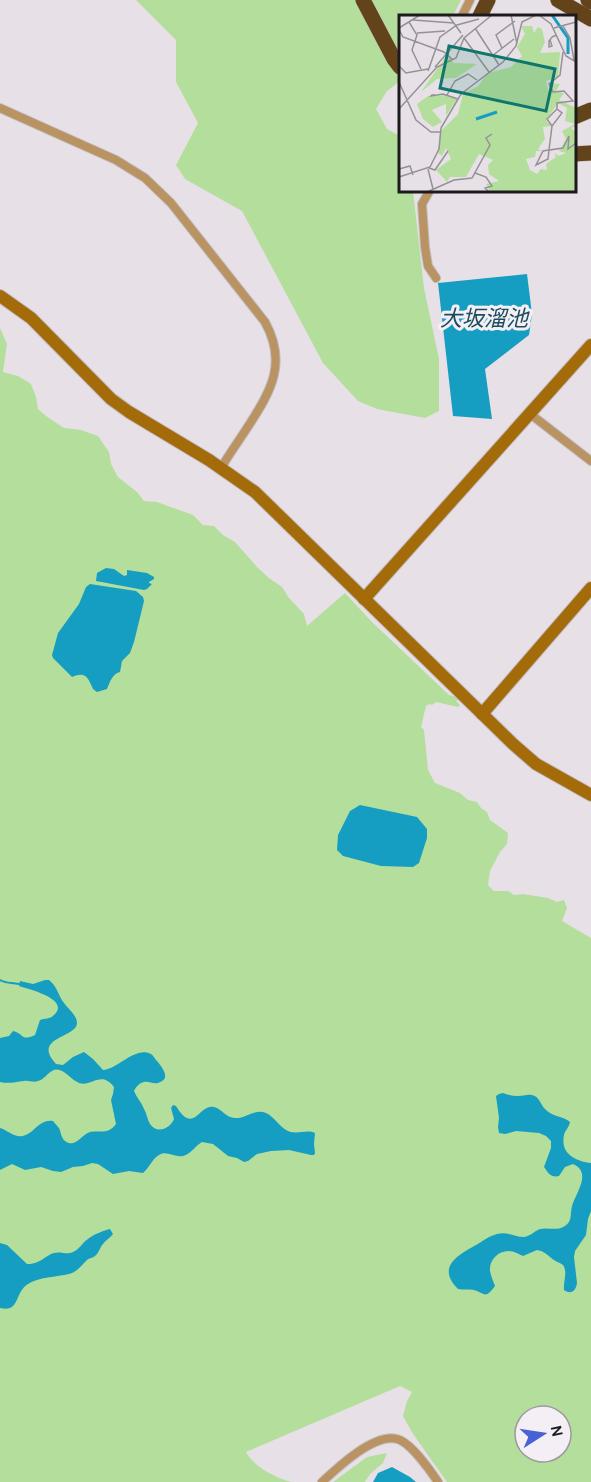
<svg xmlns="http://www.w3.org/2000/svg" width="591" height="1482" viewBox="0 0 591 1482" font-family="Karla,'Noto Sans JP',sans-serif">
<rect width="100%" height="100%" fill="#e7e1e7"/>
<!-- green -->
<g fill="#b4de9b" fill-rule="evenodd">
<path d="M136 0H461L453 16H400V81L387 91 376 109 387 129 400 136V190L413 191 424 288 439 359V411L425 418 377 409 358 401 323 363 242 211 185 179 176 165 198 123 176 82V40Z"/>
<path d="M0 328 7 344 3 372 18 376 31 384 36 397 38 409 46 416 64 428 81 430 98 436 109 452 111 464 118 477 137 492 144 501 157 502 193 515 203 525 214 526 223 535 235 542 257 567 269 578 282 587 289 598 304 614 307 626 345 593 372 622 449 695 457 697 459 699 456 701 460 705 458 707 436 702 432 705 430 704 426 706 421 727 424 730 428 770 435 783 460 793 468 800 477 802 481 808 487 812 490 820 508 833 507 844 500 852 490 871 488 885 494 891H508L514 895 523 894 548 898 557 902 564 900 567 908 562 921 591 938V1482H447L413 1434 403 1416 407 1401 412 1392 400 1386 246 1452C254 1467 275 1477 291 1482H0ZM525 1416H561V1452H525Z"/>
<path d="M387 1453 383 1463 370 1474 365 1482H333L367 1457Z"/>
</g>
<!-- water -->
<g fill="#159ec2">
<path d="M527 274 532 314 529 335 485 369 492 419 453 416 438 283Z"/>
<path d="M106 568 114 569 124 576 127 575V570L147 573 154 577V579L149 582V583L152 584 147 589 144 590 96 581 97 573Z"/>
<path d="M90 584 136 591 143 597 144 601 134 642 130 653 122 661 120 672C112 674 110 682 107 689L97 692 93 689C88 678 86 671 72 677L53 658 52 655 58 633 79 604 86 587Z"/>
<path d="M360 805 417 817 427 829V838L419 863 413 867 381 866 343 856 337 850 338 835 350 811Z"/>
<path d="M45 980H49C57 986 58 995 64 1003 68 1009 77 1015 77 1023 77 1038 31 1037 56 1064L63 1065 73 1057 84 1052 93 1059 103 1070C117 1070 135 1046 151 1054 154 1056 154 1058 157 1061 162 1067 172 1079 158 1083 153 1084 148 1081 144 1082 139 1083 136 1087 134 1091 137 1098 142 1103 144 1109 147 1114 147 1119 150 1124 157 1134 170 1129 174 1119L171 1108 173 1105 176 1106C194 1136 199 1103 214 1107 222 1109 226 1118 235 1118 245 1119 255 1108 266 1113 275 1117 279 1127 288 1131 297 1135 307 1129 315 1133L314 1144 315 1153 314 1155H311L289 1150 271 1151 257 1154 248 1161 244 1162 237 1158 228 1156 213 1144 202 1142C195 1146 191 1154 183 1156 175 1158 166 1150 159 1155 152 1159 149 1168 143 1173L129 1171 113 1174 98 1164 92 1163 83 1166 73 1167 61 1172 53 1171 41 1167 25 1170 12 1164 0 1170V1128C7 1130 15 1138 23 1136 35 1133 39 1119 53 1121 54 1122 58 1127 59 1128 61 1132 61 1138 65 1141 75 1149 82 1134 90 1132 101 1130 108 1135 116 1124L111 1100 113 1094 114 1087C101 1070 92 1087 79 1083 71 1080 63 1067 54 1070 48 1072 44 1080 38 1081 34 1083 28 1080 24 1081 15 1082 9 1084 0 1082V1038L9 1036 13 1031C24 1033 20 1042 35 1035L40 1020C45 1018 51 1019 54 1015 71 999 28 989 19 986L20 981 33 984Z"/>
<path d="M503 1093C508 1095 513 1096 518 1096 523 1096 527 1094 532 1095 540 1097 540 1104 545 1109 552 1117 563 1116 570 1122 569 1128 565 1130 564 1135 560 1154 576 1161 591 1163V1211L588 1219 586 1235 575 1251 574 1257 577 1283C576 1291 571 1295 564 1290 563 1282 568 1272 563 1265 559 1262 554 1261 550 1257 545 1253 543 1251 537 1250L523 1256C519 1254 513 1251 509 1251 497 1251 489 1261 490 1271 491 1276 493 1281 495 1286 485 1299 486 1294 474 1290 469 1289 463 1290 458 1289 436 1267 458 1255 476 1245 483 1241 489 1236 497 1234 507 1231 514 1237 524 1237 531 1236 534 1231 540 1229 548 1227 556 1231 563 1227 574 1222 569 1213 573 1203 578 1190 591 1172 573 1164L565 1167 559 1176C551 1178 548 1173 544 1167L551 1148V1141L546 1136 539 1133 516 1131 505 1134 499 1133 498 1127 499 1118 496 1096 499 1094Z"/>
<path d="M110 1229 113 1234C110 1238 106 1240 103 1244 100 1247 99 1253 95 1256 93 1258 89 1258 87 1260 82 1265 77 1272 69 1274 57 1277 38 1277 28 1284 14 1293 20 1313 0 1308V1243L7 1245 27 1264C41 1264 44 1256 54 1253 61 1251 67 1255 73 1252 80 1249 82 1243 88 1239 92 1235 105 1230 110 1229Z"/>
<path d="M392 1467 410 1477 416 1482H373L378 1473Z"/>
</g>
<g fill="none" stroke-linecap="round" stroke-linejoin="round">
<!-- stream -->
<path stroke="#159ec2" stroke-width="2" d="M0 980C7 984 12 982 19 984"/>
<defs>
<g id="street">
<path d="M462 16 470 0"/>
<path d="M0 108 116 160 145 178 171 203 265 322C287 362 272 390 249 425 240 439 230 453 221 468"/>
<path d="M430 190 422 204 425 247 428 266 436 278"/>
<path d="M529 413 591 461"/>
<path d="M322 1482C337 1468 374 1433 397 1439 410 1442 430 1470 438 1482"/>
</g>
<g id="secondary">
<path d="M0 296 31 318 111 399 129 412 209 460 255 492 513 744 536 764 591 795"/>
<path d="M364 599 591 345"/>
<path d="M482 714 591 588"/>
</g>
<g id="highway">
<path d="M363 0 394 59 400 67"/>
<path d="M558 0 591 19"/>
<path d="M588 0 591 2"/>
<path d="M480 16 488 0"/>
<path d="M574 117 591 110"/>
<path d="M574 154 591 153"/>
</g>
</defs>
<!-- street casing -->
<use href="#street" stroke="#c2bdc2" stroke-width="10"/>
<!-- secondary casing -->
<use href="#secondary" stroke="#c2bdc2" stroke-width="14"/>
<!-- highway casing -->
<use href="#highway" stroke="#c2bdc2" stroke-width="16"/>
<!-- street -->
<use href="#street" stroke="#ba9363" stroke-width="8"/>
<!-- secondary -->
<use href="#secondary" stroke="#a36b0a" stroke-width="12"/>
<!-- highway -->
<use href="#highway" stroke="#63441a" stroke-width="15"/>
</g>
<g text-anchor="middle" dominant-baseline="central" stroke-width="6" stroke-linejoin="round" paint-order="stroke">
<!-- water labels -->
<g font-size="22" font-style="italic" fill="#1b4d5d" stroke="#f4eef5">
<text x="484" y="319">大坂溜池</text>
</g>
</g>
<!-- overview -->
<g transform="translate(399 15)">
<rect width="177" height="177" fill="#e7e1e7"/>
<path d="M122 11H133L135 18 139 12 143 14 146 27 141 38 161 37 159 62 147 66 150 78 151 68 161 69 157 76 165 78 160 85 177 93V111L172 113 177 117V177H91L87 169 100 166 90 159 89 150 94 145 80 139 67 162H51L48 167 37 155 52 144 47 133 43 141 39 138 41 117 59 99 64 79 79 71 89 58 112 52 123 41 118 32 126 19ZM159 88 168 93 166 106 176 109 163 116 167 124 160 136 167 138 160 141 155 138 157 142 147 149 148 155 142 154 138 159 131 155 127 144 136 142 137 136H143L139 134 146 124 144 112 152 111 147 105ZM48 40 55 48 78 49 57 63 38 64 22 77ZM46 80 58 84 47 101V89L33 95 43 107 34 112 24 104 18 89 29 81Z" fill="#b4de9b" fill-rule="evenodd"/>
<path fill="none" stroke="#159ec2" stroke-width="3" d="M153 0 169 23V39M77 104 98 97"/>
<path fill="none" stroke="#969196" stroke-width="1.5" d="M49 0 62 18M112 0 118 29M140 0 152 9 167 41 177 47M14 5 55 8M10 7 18 20 13 35 22 54M164 11 171 23 175 45M0 13 21 0M76 13 100 50M155 13 177 7M0 15 4 22 45 37 54 45M18 18 46 16M65 23 90 57M151 25 153 31 150 32V26L153 22 157 20M103 33 97 20 116 6M93 41 115 24M0 51 7 58 29 54M36 52 64 20M29 56 41 22 58 10 80 4M0 67 17 105 32 117H41M36 80H33L32 81 44 79 59 84M48 80 56 66 69 59 78 65M0 94 38 52 57 43 65 23 93 0M158 94 163 98 153 111 150 135 164 133 170 121 169 134 177 128M153 111 148 104 158 94V88L174 86 165 76 154 77 150 69 161 60 164 37M150 135 149 144 137 150 144 136ZM30 153 36 155 49 136M0 154 11 151 14 160M29 154 34 174M76 158 87 162 93 171 86 173 90 177M0 162 31 152 40 134 42 113 62 79 104 47 117 31 123 7 137 0M28 177 55 165 73 163 91 130 87 123 93 119"/>
<path fill="#0f766e" fill-opacity="0.15" stroke="#0f766e" stroke-width="3" d="M50 31 156 54 147 96 41 73Z"/>
<rect width="177" height="177" fill="none" stroke="#1c1a1c" stroke-width="3"/>
</g>
<!-- north arrow -->
<g transform="translate(543 1434) rotate(78)"><circle r="28" fill="#f4eef5" stroke="#9e999e" stroke-width="1.5"/>
<path d="M0-4.5L10 22L0 15L-10 22Z" fill="#4762d6"/>
<text y="-9" font-size="16" font-weight="bold" text-anchor="middle" fill="#1c1a1c">N</text>
</g>
</svg>
